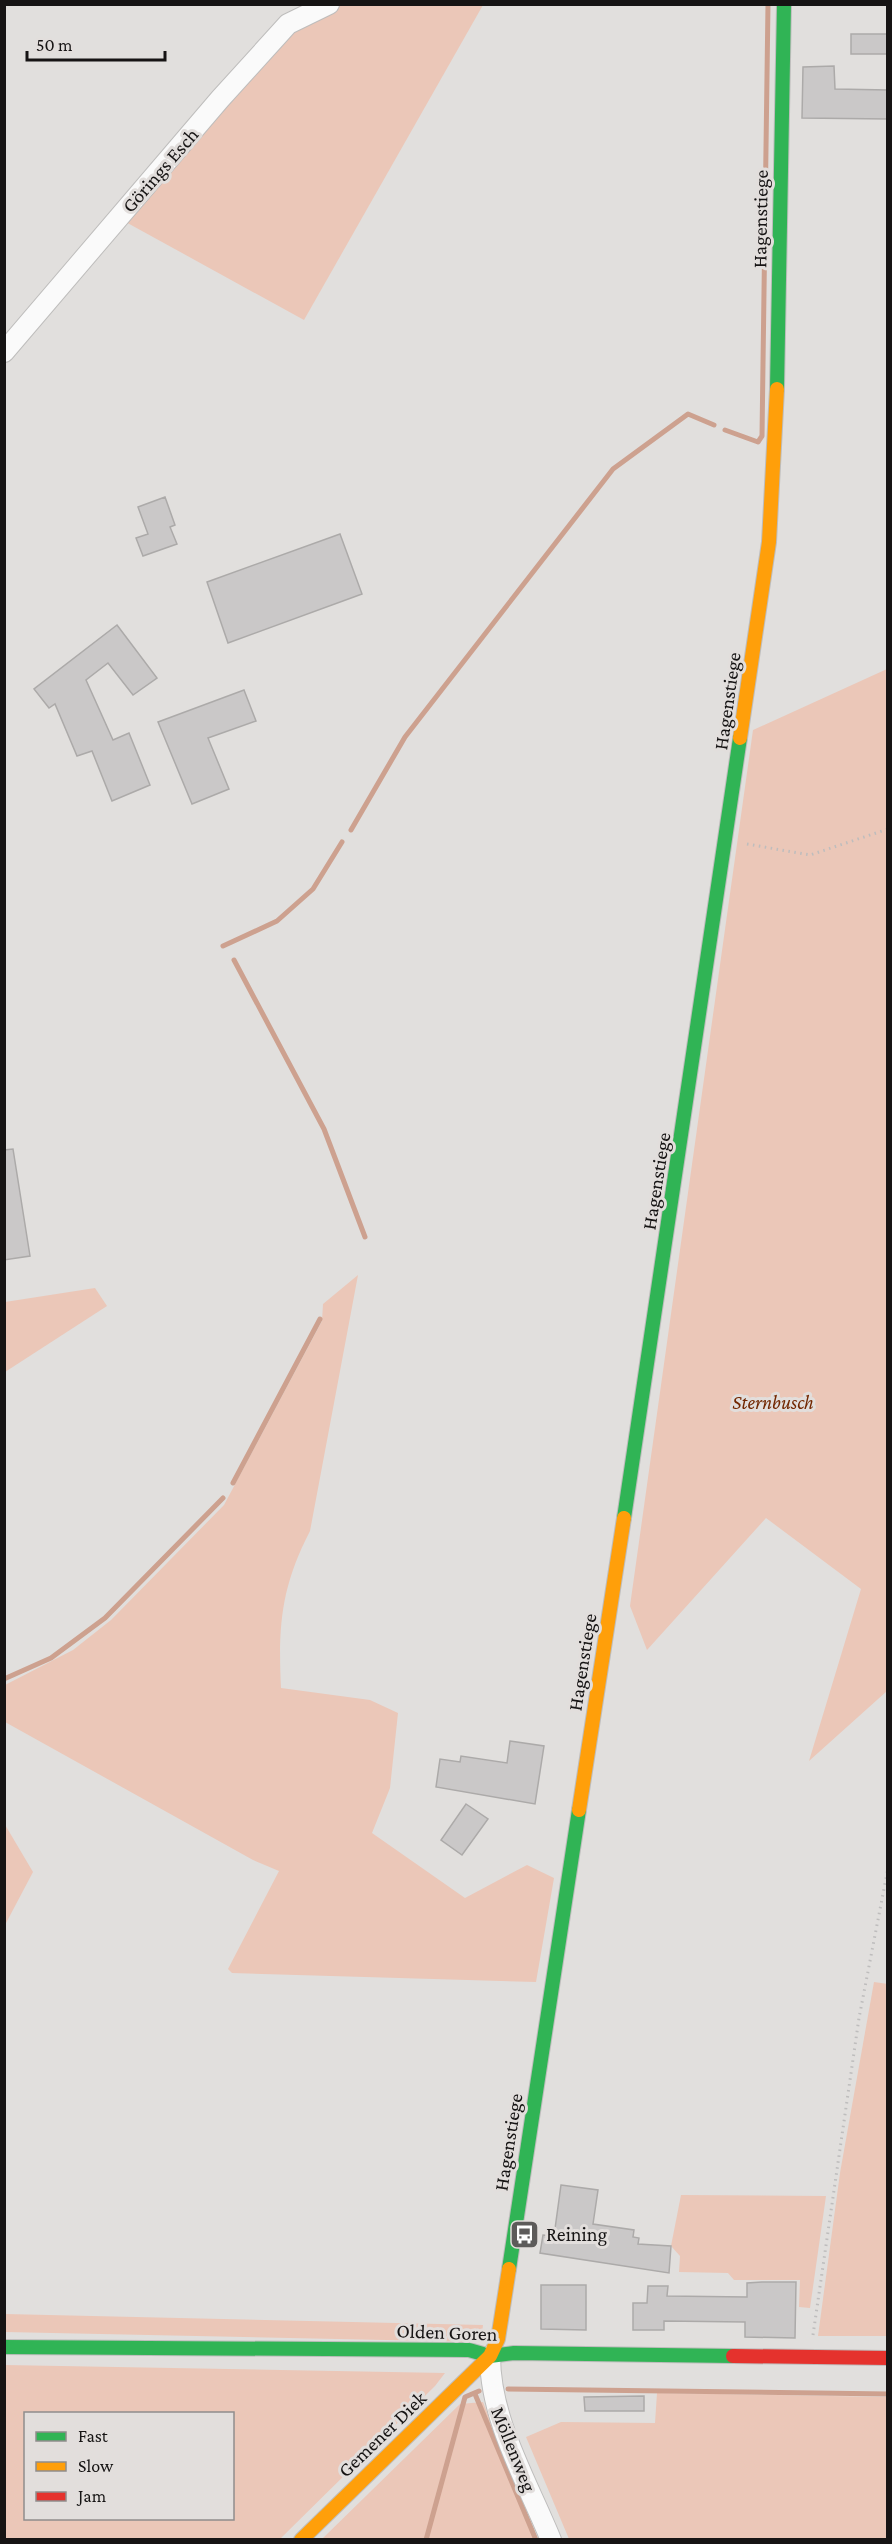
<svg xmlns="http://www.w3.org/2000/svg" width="892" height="2544" viewBox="0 0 892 2544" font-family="'Crimson Pro',serif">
<rect width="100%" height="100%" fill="#e1dfdd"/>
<!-- green -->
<g fill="#ebc7b8" fill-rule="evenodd">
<path d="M300 5H483L304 320 122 220Z"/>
<path d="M887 669V1691L809 1761 861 1589 766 1518 647 1650 630 1606 753 730Z"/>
<path d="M358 1275 310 1531C281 1587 278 1626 281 1688L370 1700 398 1713 390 1788 372 1833 465 1898 527 1865 554 1878 536 1982 232 1973 228 1969 279 1871 253 1860 5 1722V1685L73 1650 111 1620 224 1505 322 1321 323 1304Z"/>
<path d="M95 1288 107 1306 5 1372V1302Z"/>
<path d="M4 1823 33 1872 5 1925H4Z"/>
<path d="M874 1982 888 1984 887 2336H818L840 2173Z"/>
<path d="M681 2195 826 2196 810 2308 799 2307 800 2280H734L728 2273 679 2272 680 2256 671 2246Z"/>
<path d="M5 2314 483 2325 481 2342 5 2332Z"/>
<path d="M5 2365 445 2373 435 2386 280 2539 5 2540ZM26 2414H232V2518H26Z"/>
<path d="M657 2393 887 2397V2539H569L526 2437 561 2422 655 2423Z"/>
<path d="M483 2402 537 2539H322L460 2404Z"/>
</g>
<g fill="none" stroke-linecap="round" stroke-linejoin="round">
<!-- stream -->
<g stroke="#cda18f" stroke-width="5">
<path d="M725 430 758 442 762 436 768 4"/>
<path d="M351 830 405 737 613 469 688 414 714 425"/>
<path d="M223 946 277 921 313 889 342 842"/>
<path d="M234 960 324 1129 365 1237"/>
<path d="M233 1483 320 1319"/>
<path d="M4 1679 51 1658 105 1618 223 1498"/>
<path d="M508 2389 888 2394"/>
<path d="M475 2394 536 2540"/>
<path d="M426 2540 465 2397 479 2391"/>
</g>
</g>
<!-- building -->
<g fill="#cac8c8" stroke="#acaaa9" stroke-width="1.5">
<rect x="851" y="34" width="37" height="20"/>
<path d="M834 66 835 89 888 90V119L802 118 803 67Z"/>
<path d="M165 497 175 525 170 527 177 544 143 556 136 538 148 534 138 507Z"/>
<path d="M340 534 362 594 228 643 207 582Z"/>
<path d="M117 625 157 678 133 695 108 663 86 680 113 740 129 733 150 785 112 801 92 751 77 756 55 704 49 708 34 689Z"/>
<path d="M244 690 256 721 208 738 229 789 192 804 158 722Z"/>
<path d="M13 1149 30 1256 4 1260V1150Z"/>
<path d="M510 1741 544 1746 535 1804 436 1787 440 1759 460 1762 461 1756 507 1763Z"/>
<path d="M466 1804 488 1819 462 1855 441 1840Z"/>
<path d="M561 2185 598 2190 593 2224 634 2230 633 2237 639 2238 638 2244 671 2246 669 2273 540 2253 543 2235 554 2236Z"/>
<path d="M762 2282H796L795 2338 745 2337V2322L664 2321V2330H633V2303H647L648 2286H668L667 2296 747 2297V2283Z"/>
<path d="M541 2285H586V2330L541 2329Z"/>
<path d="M644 2396V2411H585L584 2397Z"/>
</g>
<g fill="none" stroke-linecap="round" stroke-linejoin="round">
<defs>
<g id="street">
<path d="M4 352 220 99 288 24 329 4"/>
<path d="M490 2356C490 2420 527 2481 551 2540"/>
</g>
<g id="fast">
<path d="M777 389 784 4"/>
<path d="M624 1518 740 738"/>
<path d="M509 2269 579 1810"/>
<path d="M4 2347 469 2350 490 2356 514 2353 733 2356"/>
</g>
<g id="slow">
<path d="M740 738 769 542 777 389"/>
<path d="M579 1810 624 1518"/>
<path d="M301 2540 490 2356 498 2339 509 2269"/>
</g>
<path id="jam" d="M733 2356 888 2358"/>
</defs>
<!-- street casing -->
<use href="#street" stroke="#bebdbc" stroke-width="22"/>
<!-- fast casing -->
<use href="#fast" stroke="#bebdbc" stroke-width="16"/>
<!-- slow casing -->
<use href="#slow" stroke="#bebdbc" stroke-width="16"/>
<!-- jam casing -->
<use href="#jam" stroke="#bebdbc" stroke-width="16"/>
<!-- path -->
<g stroke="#bebdbd" stroke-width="3" stroke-dasharray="1.5 4.5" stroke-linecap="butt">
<path d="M747 844 810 855 888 829"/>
<path d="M813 2335 859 2018 888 1868"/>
</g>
<!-- street -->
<use href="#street" stroke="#fafafa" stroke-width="20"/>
<!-- fast -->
<use href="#fast" stroke="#30b455" stroke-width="14"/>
<!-- slow -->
<use href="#slow" stroke="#ff9f0a" stroke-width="14"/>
<!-- jam -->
<use href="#jam" stroke="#e5322d" stroke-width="14"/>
</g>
<!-- icons -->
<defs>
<symbol id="bus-square" viewBox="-11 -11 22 22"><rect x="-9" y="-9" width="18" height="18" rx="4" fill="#5d5b5a" stroke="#e2dedc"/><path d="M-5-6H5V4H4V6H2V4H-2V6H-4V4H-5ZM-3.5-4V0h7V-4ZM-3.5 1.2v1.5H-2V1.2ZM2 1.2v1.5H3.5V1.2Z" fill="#fff"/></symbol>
</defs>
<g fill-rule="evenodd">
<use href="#bus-square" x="508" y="2218" width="33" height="33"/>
</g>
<g text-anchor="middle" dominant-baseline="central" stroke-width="6" stroke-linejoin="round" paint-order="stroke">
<!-- street labels -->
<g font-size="20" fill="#161414" stroke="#e2dedc">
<text transform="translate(160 170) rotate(-49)">Görings Esch</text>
<text transform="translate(760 219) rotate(-89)">Hagenstiege</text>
<text transform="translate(727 701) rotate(-82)">Hagenstiege</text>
<text transform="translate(656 1181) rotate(-81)">Hagenstiege</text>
<text transform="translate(582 1662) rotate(-81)">Hagenstiege</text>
<text transform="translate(508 2142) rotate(-81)">Hagenstiege</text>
<text transform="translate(447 2332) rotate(2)">Olden Goren</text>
<text transform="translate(382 2434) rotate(-44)">Gemener Diek</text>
<text transform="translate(514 2449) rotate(68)">Möllenweg</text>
</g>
<!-- park labels -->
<g font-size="20" font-style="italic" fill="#722700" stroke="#e2dedc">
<text x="773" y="1402">Sternbusch</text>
</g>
<!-- poi labels -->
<g font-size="20" fill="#161414" stroke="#e2dedc" text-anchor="start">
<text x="546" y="2234">Reining</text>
</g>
</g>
<!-- border -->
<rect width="892" height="2544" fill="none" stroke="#161414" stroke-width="12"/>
<!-- legend -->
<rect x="24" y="2412" width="210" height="108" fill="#e2dedc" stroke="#908d8c" stroke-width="1.5"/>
<rect x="36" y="2432" width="30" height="9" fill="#30b455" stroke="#908d8c" stroke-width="1.5"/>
<text x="78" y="2442" font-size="18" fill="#161414">Fast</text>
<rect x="36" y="2462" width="30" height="9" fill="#ff9f0a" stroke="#908d8c" stroke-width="1.5"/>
<text x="78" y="2472" font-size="18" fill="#161414">Slow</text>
<rect x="36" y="2492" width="30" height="9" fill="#e5322d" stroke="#908d8c" stroke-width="1.5"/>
<text x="78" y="2502" font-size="18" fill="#161414">Jam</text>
<!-- scale -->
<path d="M27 51v9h138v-9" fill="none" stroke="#161414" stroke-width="3"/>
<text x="36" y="51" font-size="18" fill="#161414" stroke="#e2dedc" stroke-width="4.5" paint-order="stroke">50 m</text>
</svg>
